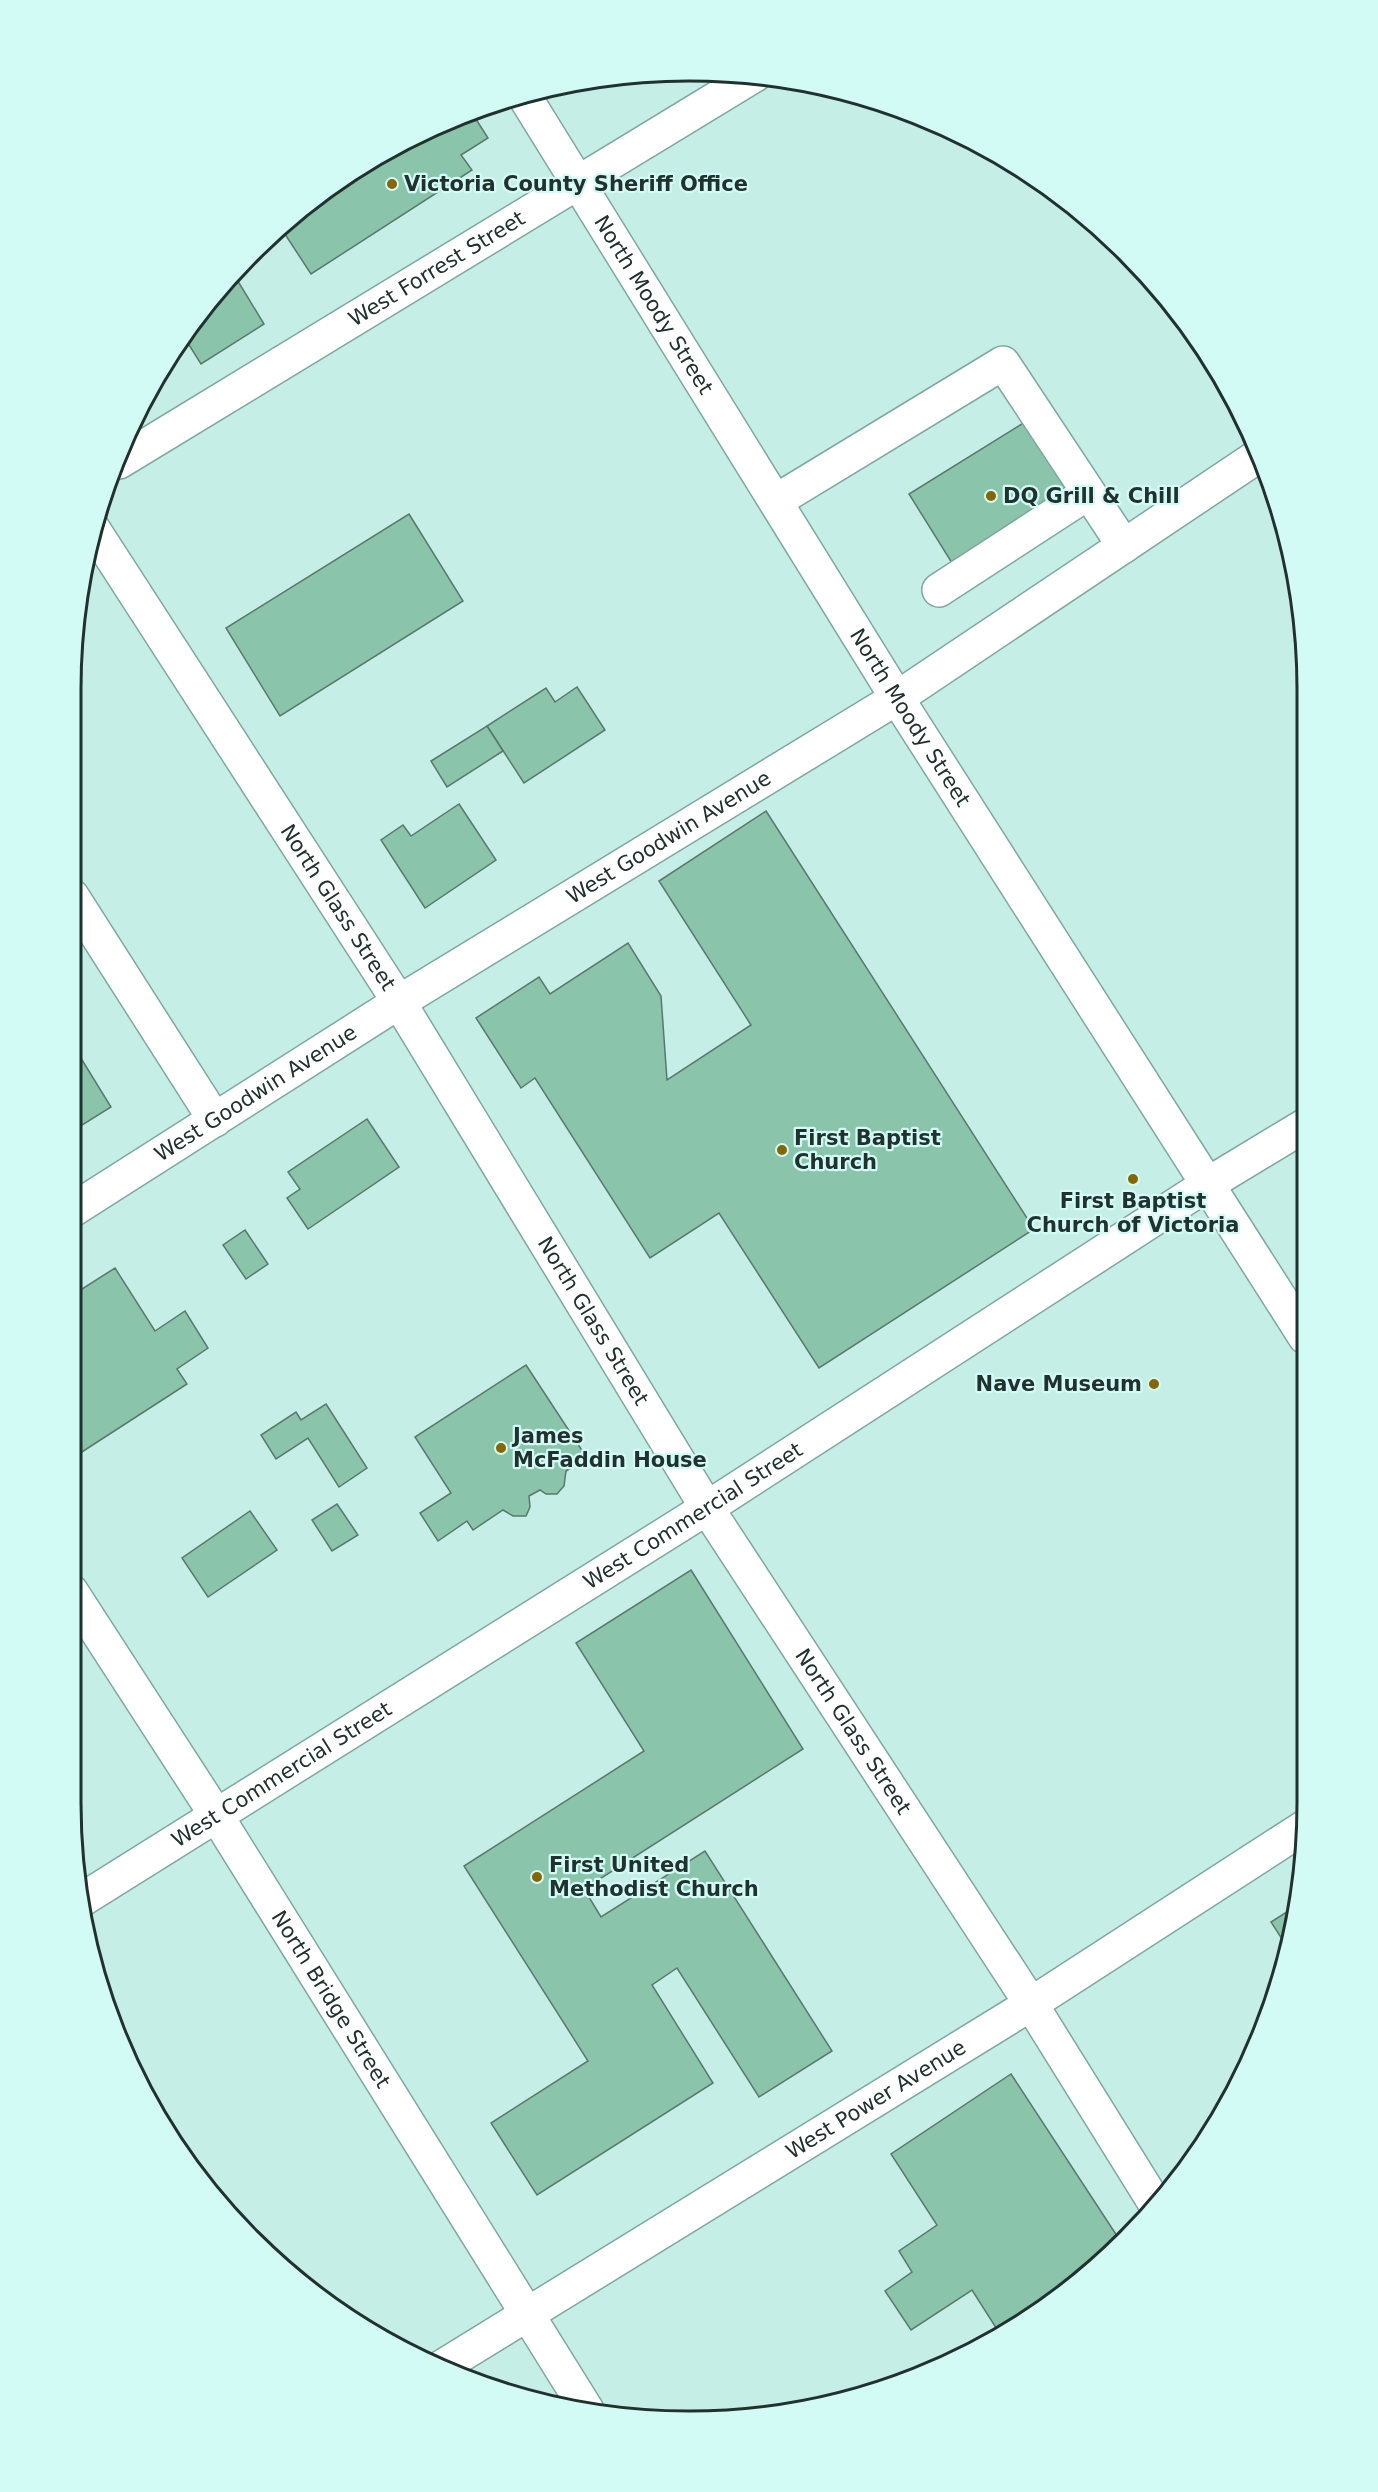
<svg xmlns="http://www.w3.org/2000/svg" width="1378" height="2492" viewBox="0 0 1378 2492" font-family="'DejaVu Sans',sans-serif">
<rect width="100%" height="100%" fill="#c5eee7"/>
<!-- building -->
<g fill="#8ac4aa" stroke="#59796b" stroke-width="1.5">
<path d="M472 113 488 138 461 155 472 170 311 274 281 228 312 199 415 134Z"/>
<path d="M233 273 264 324 201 364 184 337 224 281Z"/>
<path d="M1025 422 1072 499 957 571 909 494Z"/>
<path d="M409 514 463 601 280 716 226 628Z"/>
<path d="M577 687 605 730 524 783 487 726 546 688 555 702Z"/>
<path d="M487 726 503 751 447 787 431 761Z"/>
<path d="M459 804 496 860 425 908 381 840 403 825 411 836Z"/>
<path d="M766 811 1034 1229 819 1368 719 1213 650 1258 535 1078 521 1088 476 1018 539 977 550 994 628 943 661 996 667 1080 751 1025 659 881Z"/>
<path d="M71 1042 111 1107 71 1132Z"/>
<path d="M367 1119 399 1167 308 1229 287 1198 300 1189 288 1172Z"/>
<path d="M245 1230 268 1264 246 1279 223 1245Z"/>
<path d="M115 1268 155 1331 185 1311 208 1348 177 1369 187 1384 71 1459V1296Z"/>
<path d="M526 1365 587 1458 566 1471 564 1486 557 1494H546L540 1490 529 1496 530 1507 526 1516H513L503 1510 473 1530 467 1521 438 1541 420 1513 451 1493 415 1437Z"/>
<path d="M326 1404 367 1468 339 1487 308 1438 276 1459 261 1435 296 1412 301 1420Z"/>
<path d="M337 1504 358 1535 332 1551 312 1520Z"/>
<path d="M250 1511 277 1550 208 1597 182 1558Z"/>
<path d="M691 1570 803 1749 584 1889 601 1917 705 1851 832 2051 759 2097 677 1968 652 1985 713 2083 537 2195 491 2123 588 2061 464 1866 644 1751 576 1643Z"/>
<path d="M1296 1906 1289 1950 1271 1922Z"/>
<path d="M1011 2074 1121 2242 1097 2268 1032 2317 1000 2334 972 2290 911 2330 885 2291 912 2272 899 2251 937 2225 891 2154Z"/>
</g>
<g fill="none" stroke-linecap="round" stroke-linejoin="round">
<defs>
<g id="minor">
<path id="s1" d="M119 462 755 75"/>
<path d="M776 501 1003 363 1124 546"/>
<path id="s2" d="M92 527 399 1002 707 1508 1031 2004 1156 2205"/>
<path d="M939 590 1088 493"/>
<path d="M897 698 1261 454"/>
<path d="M72 896 215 1120"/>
<path id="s3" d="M71 1591 216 1815 587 2410"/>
<path id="s4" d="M80 1901 707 1508 1208 1184 1304 1126"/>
<path id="s5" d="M440 2368 1031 2004 1306 1826"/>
</g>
<g id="major">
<path id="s6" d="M523 94 897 698 1305 1337"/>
<path id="s7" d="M71 1211 399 1002 897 698"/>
</g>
</defs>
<!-- minor casing -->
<use href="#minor" stroke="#80a7a1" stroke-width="36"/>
<!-- major casing -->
<use href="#major" stroke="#80a7a1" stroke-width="36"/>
<!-- minor -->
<use href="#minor" stroke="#fff" stroke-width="33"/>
<!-- major -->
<use href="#major" stroke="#fff" stroke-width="33"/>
</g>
<!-- markers -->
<g fill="#856600" stroke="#d2fbf5" stroke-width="2">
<circle cx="392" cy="184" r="6"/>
<circle cx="991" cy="496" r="6"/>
<circle cx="782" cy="1150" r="6"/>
<circle cx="1133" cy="1179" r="6"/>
<circle cx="1154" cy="1384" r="6"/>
<circle cx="501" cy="1448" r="6"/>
<circle cx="537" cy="1877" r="6"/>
</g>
<g text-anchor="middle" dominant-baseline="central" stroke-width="4.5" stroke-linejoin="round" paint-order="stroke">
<!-- poi labels -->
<g font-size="21" font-weight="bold" fill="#21312e" stroke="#d2fbf5" text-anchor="start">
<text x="404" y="184">Victoria County Sheriff Office</text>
<text x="1003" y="496">DQ Grill &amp; Chill</text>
<text x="794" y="1138">First Baptist<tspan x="794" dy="24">Church</tspan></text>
<text x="1133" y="1201" text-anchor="middle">First Baptist<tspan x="1133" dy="24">Church of Victoria</tspan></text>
<text x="1142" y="1384" text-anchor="end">Nave Museum</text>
<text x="513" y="1436">James<tspan x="513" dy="24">McFaddin House</tspan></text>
<text x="549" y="1865">First United<tspan x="549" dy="24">Methodist Church</tspan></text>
</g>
<!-- street labels -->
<g font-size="21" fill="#21312e" stroke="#d2fbf5">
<text stroke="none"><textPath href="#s1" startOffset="372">West Forrest Street</textPath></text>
<text stroke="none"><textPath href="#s6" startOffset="248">North Moody Street</textPath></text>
<text stroke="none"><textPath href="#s6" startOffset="734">North Moody Street</textPath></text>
<text stroke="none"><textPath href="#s7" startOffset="705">West Goodwin Avenue</textPath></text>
<text stroke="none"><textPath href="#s2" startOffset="453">North Glass Street</textPath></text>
<text stroke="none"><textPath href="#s7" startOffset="219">West Goodwin Avenue</textPath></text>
<text stroke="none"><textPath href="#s2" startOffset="939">North Glass Street</textPath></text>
<text stroke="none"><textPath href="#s4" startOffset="724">West Commercial Street</textPath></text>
<text stroke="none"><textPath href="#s2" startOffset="1425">North Glass Street</textPath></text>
<text stroke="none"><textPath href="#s4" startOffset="238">West Commercial Street</textPath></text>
<text stroke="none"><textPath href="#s3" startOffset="484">North Bridge Street</textPath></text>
<text stroke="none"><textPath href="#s5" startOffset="512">West Power Avenue</textPath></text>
</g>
</g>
<!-- crop -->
<path d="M0 0H1378V2492H0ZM689 81H689A608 608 0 0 1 1297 689V1803A608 608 0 0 1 689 2411H689A608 608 0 0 1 81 1803V689A608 608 0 0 1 689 81Z" fill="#d2fbf5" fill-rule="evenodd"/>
<path fill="none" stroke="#21312e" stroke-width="3" d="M689 81H689A608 608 0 0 1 1297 689V1803A608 608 0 0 1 689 2411H689A608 608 0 0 1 81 1803V689A608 608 0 0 1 689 81Z"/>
</svg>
